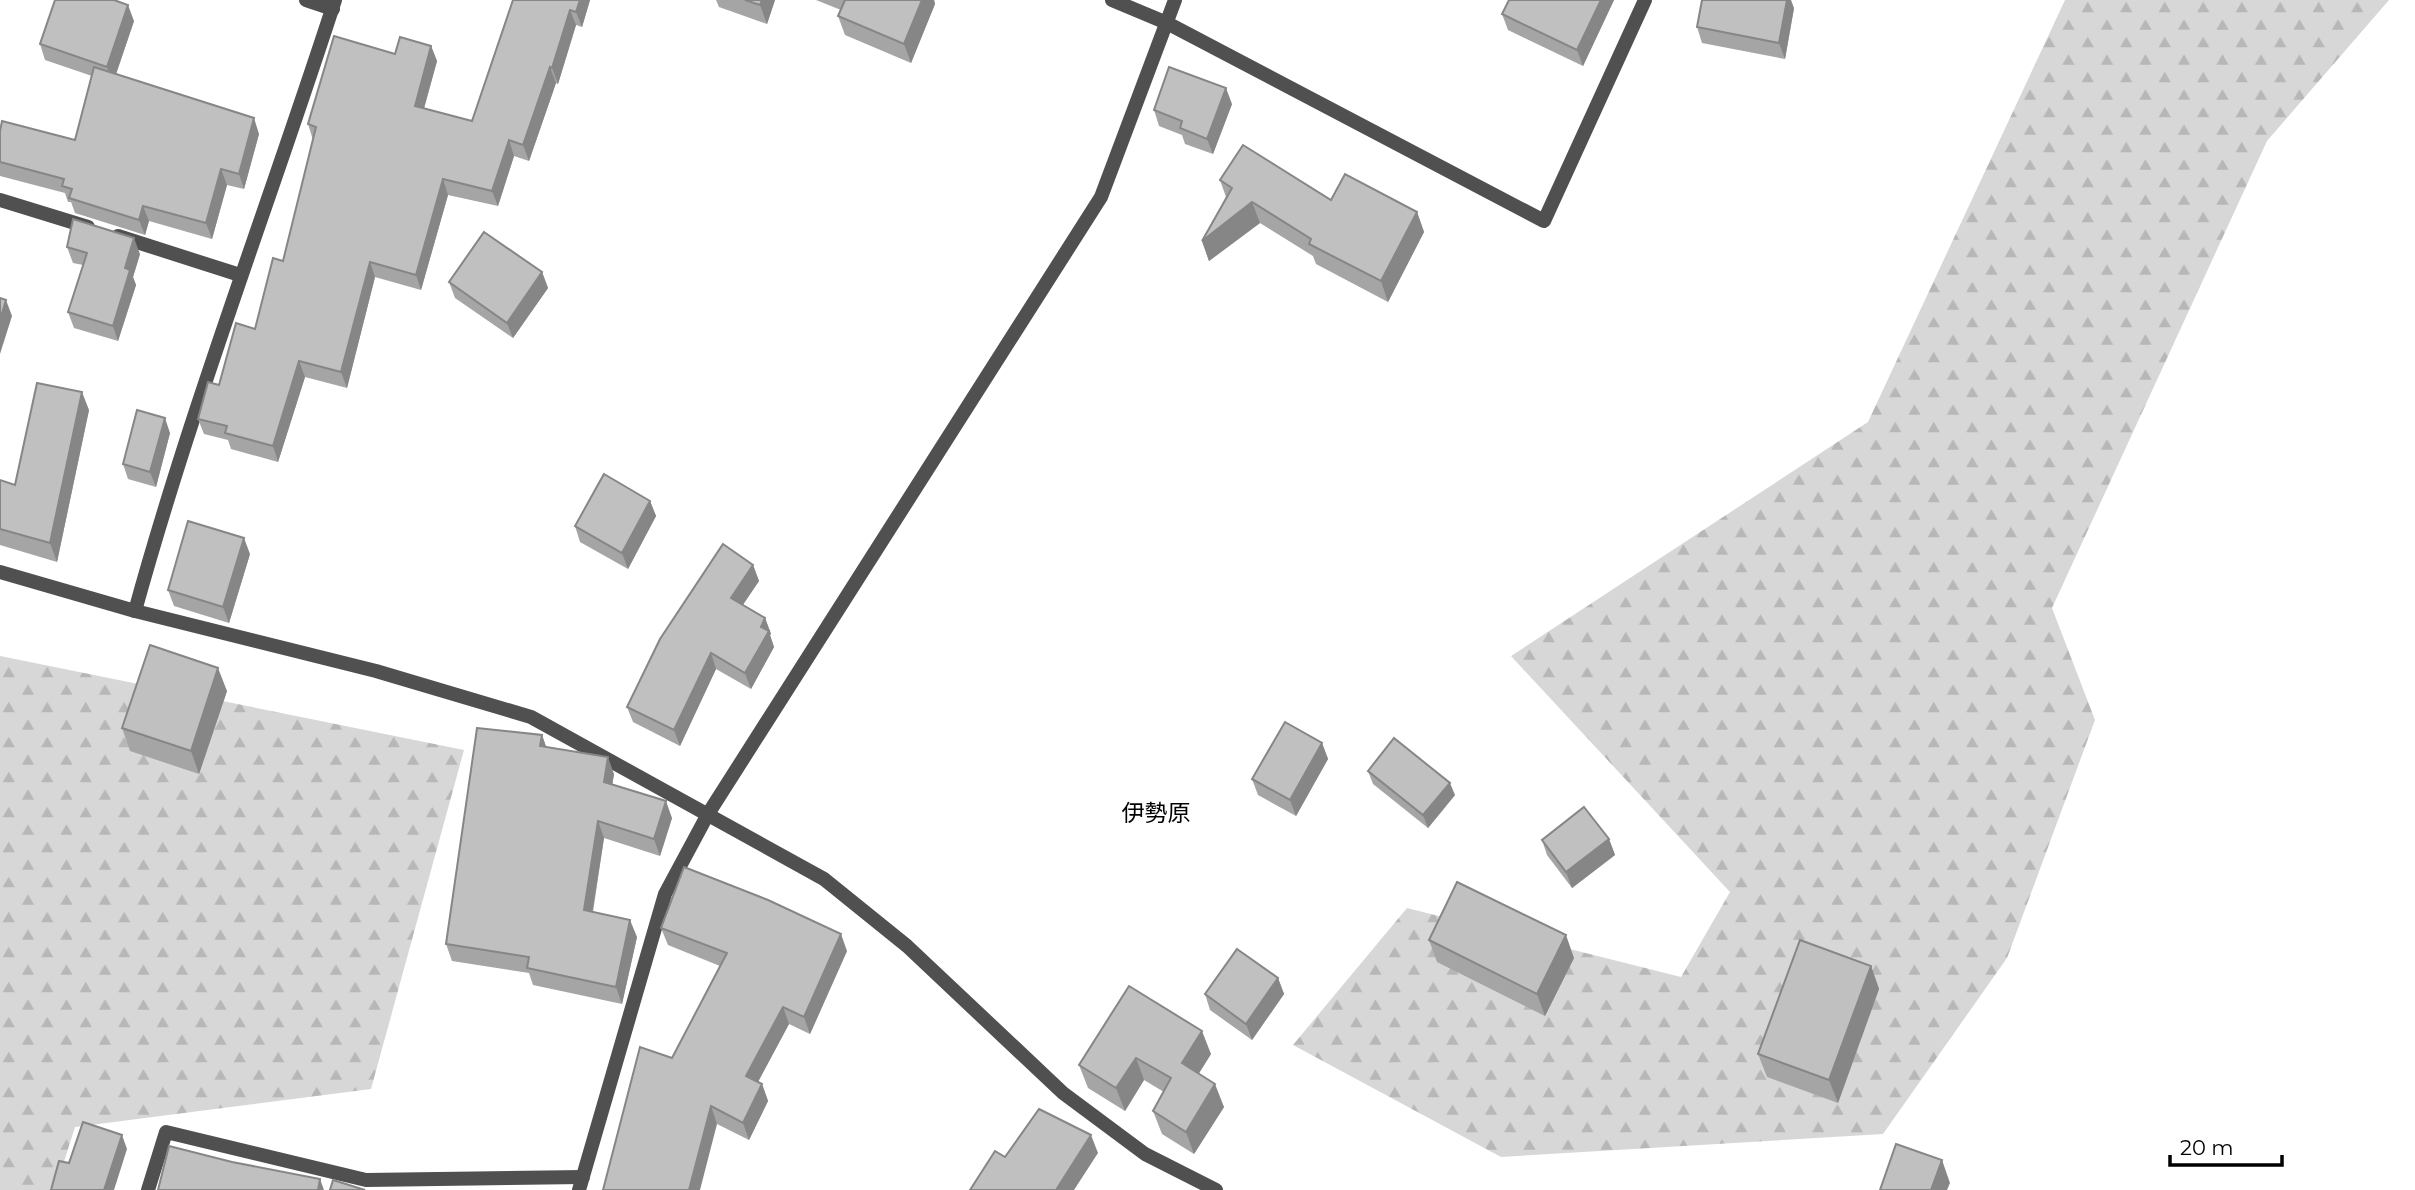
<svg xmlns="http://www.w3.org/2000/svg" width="2415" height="1190" font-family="Montserrat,'Noto Sans JP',sans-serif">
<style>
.forest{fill:url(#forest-firs)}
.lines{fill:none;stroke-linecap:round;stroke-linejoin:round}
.street{stroke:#505050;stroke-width:14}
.wall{fill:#a5a5a5}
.shaded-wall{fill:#868686}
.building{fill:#c0c0c0;stroke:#868686;stroke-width:2}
.labels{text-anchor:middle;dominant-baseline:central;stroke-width:6;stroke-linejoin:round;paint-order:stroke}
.neighbourhood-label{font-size:23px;fill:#000;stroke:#fff}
</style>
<defs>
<pattern id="forest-firs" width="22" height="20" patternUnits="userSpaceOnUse" patternTransform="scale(1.75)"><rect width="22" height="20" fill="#d7d7d7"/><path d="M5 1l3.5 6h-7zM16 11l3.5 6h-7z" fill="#b7b7b7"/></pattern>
</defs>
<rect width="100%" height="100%" fill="#fff"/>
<!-- forest -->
<g class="forest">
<path d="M2065,0H2389L2267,141L2052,608L2095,720L2007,958L1883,1134L1501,1157L1293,1045L1407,908L1681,977L1730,892L1511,656L1868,422Z"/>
<path d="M0,656L464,750L371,1089L75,1127L55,1190H0Z"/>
</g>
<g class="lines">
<!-- street -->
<g class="street">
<path d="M306,0L333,9"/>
<path d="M1112,0L1167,23L1544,221L1645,0"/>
<path d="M0,200L88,227"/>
<path d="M118,236L240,275"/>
<path d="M0,572L135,611L376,671L531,717L824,879L907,946L1063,1093L1145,1154L1216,1190"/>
<path d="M135,611C192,404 269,204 335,0"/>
<path d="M148,1190L166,1132L366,1180L583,1177"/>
<path d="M579,1190L665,894L708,814L1101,197L1175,0"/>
</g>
</g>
<!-- wall -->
<g class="wall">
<path d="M590,0L582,27L576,25L558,84L556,83L529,161L514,156L498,206L448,195L421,290L375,277L347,388L305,377L278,462L231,449L228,440L204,434L198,419L255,329L283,261L313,140L308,124L395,54L431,46L437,61L424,109L472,121L511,7Z"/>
<path d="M716,0H775L767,24L719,7Z"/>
<path d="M816,0H934L935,4L911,63L845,35L838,16L841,10Z"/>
<path d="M1509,0H1614L1583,66L1508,30L1502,14Z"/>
<path d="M1794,8L1785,59L1702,43L1697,27Z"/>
<path d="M134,21L116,74L259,134L244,189L227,185L212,239L149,221L145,235L75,213L71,202H68L65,193L0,176V131L75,140L92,76L45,60L40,44Z"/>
<path d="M1232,104L1213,154L1185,144L1182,135L1159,126L1154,110Z"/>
<path d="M1220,180L1331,200L1417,212L1424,232L1388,302L1316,264L1313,256L1260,223L1209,261L1202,241L1226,197Z"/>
<path d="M67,247L140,254L133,277L136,285L118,341L74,328L68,312L83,265L73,263Z"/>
<path d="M542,272L548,288L513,338L455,298L449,282Z"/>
<path d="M89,410L57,562L0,545V480L15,485Z"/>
<path d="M170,433L156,487L128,479L123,464Z"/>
<path d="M650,501L656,516L628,569L580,542L575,526Z"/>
<path d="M250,554L229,623L174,606L168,590Z"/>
<path d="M753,565L759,581L743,605L765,618L771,634L770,635L774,647L751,689L716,669L680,746L633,722L627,707Z"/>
<path d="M227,691L199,774L130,751L122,728Z"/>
<path d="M542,735L546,747L614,774L612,785L672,818L660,856L604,838L593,912L637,937L622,1004L533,985L529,973L452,961L446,944Z"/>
<path d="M1322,743L1328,759L1296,816L1258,795L1252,779Z"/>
<path d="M1368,771L1455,795L1428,828L1373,784Z"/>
<path d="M1609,839L1615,855L1572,888L1547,855L1542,840Z"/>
<path d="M661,928L847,951L810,1034L789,1024L758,1082L762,1084L768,1101L749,1140L717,1124L672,1058L720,966L668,945Z"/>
<path d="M1429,940L1574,958L1545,1016L1437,962Z"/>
<path d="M1871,966L1879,989L1838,1103L1767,1077L1758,1054Z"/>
<path d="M1278,978L1284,994L1252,1040L1210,1010L1205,994Z"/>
<path d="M1129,986L1211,1054L1199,1073L1224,1107L1194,1154L1162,1134L1153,1111L1164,1092L1144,1080L1125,1111L1088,1088L1079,1065Z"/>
</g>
<!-- shaded-wall -->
<g class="shaded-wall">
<path d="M580,0H590L582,27L576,12Z"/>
<path d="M762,0H775L767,24L760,5Z"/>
<path d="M922,0H934L935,4L911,63L904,44Z"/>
<path d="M1601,0H1614L1583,66L1577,50Z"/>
<path d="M1787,0H1791L1794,8L1785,59L1779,43Z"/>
<path d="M128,5L134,21L113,83L107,67Z"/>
<path d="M570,10L576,25L558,84L552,68Z"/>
<path d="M431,46L437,61L420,122L415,106Z"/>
<path d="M550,67L556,83L529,161L523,145Z"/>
<path d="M1226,88L1232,104L1213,154L1207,139Z"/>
<path d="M254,118L259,134L244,189L239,174Z"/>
<path d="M509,140L514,156L498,206L492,191Z"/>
<path d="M221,169L227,185L212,239L206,223Z"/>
<path d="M443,179L448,195L421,290L416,275Z"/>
<path d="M1252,202L1260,223L1209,261L1202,241Z"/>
<path d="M143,206L149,221L145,235L139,220Z"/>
<path d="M1417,212L1424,232L1388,302L1381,281Z"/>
<path d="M134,238L140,254L133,277L136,285L118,341L113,326L125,268Z"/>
<path d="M370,262L375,277L347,388L341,372Z"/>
<path d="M542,272L548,288L513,338L507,323Z"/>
<path d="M6,300L12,316L0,354V320Z"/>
<path d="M299,361L305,377L278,462L273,446Z"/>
<path d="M82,392L89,410L57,562L50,543Z"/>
<path d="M165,418L170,433L156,487L150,472Z"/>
<path d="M650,501L656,516L628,569L622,553Z"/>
<path d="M244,538L250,554L229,623L223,607Z"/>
<path d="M753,565L759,581L737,613L731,598Z"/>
<path d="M765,618L771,634L770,635L774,647L751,689L745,673L761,627Z"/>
<path d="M711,653L716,669L680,746L674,730Z"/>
<path d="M218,668L227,691L199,774L191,751Z"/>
<path d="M542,735L548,752L540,746Z"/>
<path d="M1322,743L1328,759L1296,816L1290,800Z"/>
<path d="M608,757L614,774L610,799L604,782Z"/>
<path d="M1450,783L1455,795L1428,828L1423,815Z"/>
<path d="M666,801L672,818L660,856L654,839Z"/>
<path d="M598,821L604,838L590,927L584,910Z"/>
<path d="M1609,839L1615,855L1572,888L1566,872Z"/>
<path d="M630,920L637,937L622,1004L616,987Z"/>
<path d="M841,934L847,951L810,1034L804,1017Z"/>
<path d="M1566,935L1574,958L1545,1016L1537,994Z"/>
<path d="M1871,966L1879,989L1838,1103L1829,1080Z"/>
<path d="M1278,978L1284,994L1252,1040L1246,1024Z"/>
<path d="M783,1007L789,1024L752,1093L746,1076Z"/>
<path d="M1202,1031L1211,1054L1191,1086L1182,1063Z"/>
<path d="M1136,1058L1144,1080L1125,1111L1116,1088Z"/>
<path d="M762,1084L768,1101L749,1140L743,1123Z"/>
<path d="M1215,1084L1224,1107L1194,1154L1186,1132Z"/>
<path d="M711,1106L717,1124L700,1190H689Z"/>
<path d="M122,1135L127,1149L114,1190H104Z"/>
<path d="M1091,1135L1098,1153L1074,1190H1056Z"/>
<path d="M1942,1160L1950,1183L1947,1190H1931Z"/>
<path d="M320,1179L324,1190H318Z"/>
</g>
<!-- building -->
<g class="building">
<path d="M55,0H114L128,5L107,67L40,44Z"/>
<path d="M513,0H580L576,12L570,10L552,68L550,67L523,145L509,140L492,191L443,179L416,275L370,262L341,372L299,361L273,446L225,433L227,426L198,419L208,382L219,385L236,323L255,329L273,258L283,261L316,127L308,124L334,36L395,54L400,37L431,46L415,106L472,121Z"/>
<path d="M745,0H762L760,5Z"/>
<path d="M845,0H922L904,44L838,16Z"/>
<path d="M1509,0H1601L1577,50L1502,14Z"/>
<path d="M1702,0H1787L1779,43L1697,27Z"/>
<path d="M94,67L254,118L239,174L221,169L206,223L143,206L139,220L69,198L72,189L62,186L64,179L0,162V131L2,121L75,140Z"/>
<path d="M1169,67L1226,88L1207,139L1180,128L1182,121L1154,110Z"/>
<path d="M1243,145L1331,200L1345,174L1417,212L1381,281L1309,244L1311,239L1252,202L1202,241L1232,188L1220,180Z"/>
<path d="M73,219L134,238L125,268L130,270L113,326L68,312L87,253L67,247Z"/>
<path d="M484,232L542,272L507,323L449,282Z"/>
<path d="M0,298L6,300L0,320Z"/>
<path d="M37,383L82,392L50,543L0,529V480L15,485Z"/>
<path d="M137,410L165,418L150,472L123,464Z"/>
<path d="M604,474L650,501L622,553L575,526Z"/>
<path d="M188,521L244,538L223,607L168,590Z"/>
<path d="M723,544L753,565L731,598L765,618L761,627L769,631L745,673L711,653L674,730L627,707L660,639Z"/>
<path d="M150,645L218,668L191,751L122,728Z"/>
<path d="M1285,722L1322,743L1290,800L1252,779Z"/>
<path d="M477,728L542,735L540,746L608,757L604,782L666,801L654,839L598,821L584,910L630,920L616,987L527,968L529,957L446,944Z"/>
<path d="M1394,738L1450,783L1423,815L1368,771Z"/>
<path d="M1584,807L1609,839L1566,872L1542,840Z"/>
<path d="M684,867L768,900L841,934L804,1017L783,1007L746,1076L762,1084L743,1123L711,1106L689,1190H603L640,1047L672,1058L727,953L661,928Z"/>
<path d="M1457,882L1566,935L1537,994L1429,940Z"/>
<path d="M1800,940L1871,966L1829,1080L1758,1054Z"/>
<path d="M1237,949L1278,978L1246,1024L1205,994Z"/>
<path d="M1129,986L1202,1031L1182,1063L1215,1084L1186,1132L1153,1111L1171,1078L1136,1058L1116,1088L1079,1065Z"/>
<path d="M1039,1109L1091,1135L1056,1190H970L995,1151L1005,1157Z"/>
<path d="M83,1122L122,1135L104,1190H51L59,1161L69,1163Z"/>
<path d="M1896,1144L1942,1160L1931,1190H1880Z"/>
<path d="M169,1146L232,1162L320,1179L318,1190H158Z"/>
<path d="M333,1180L365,1190H330Z"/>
</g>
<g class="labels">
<!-- neighbourhood labels -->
<g class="neighbourhood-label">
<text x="1156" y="813">伊勢原</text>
</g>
</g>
<!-- scale -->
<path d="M2170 1155v10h112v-10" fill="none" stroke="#000000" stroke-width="3.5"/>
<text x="2180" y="1155" font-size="21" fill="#000000" stroke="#ffffff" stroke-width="5" paint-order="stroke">20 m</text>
</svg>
